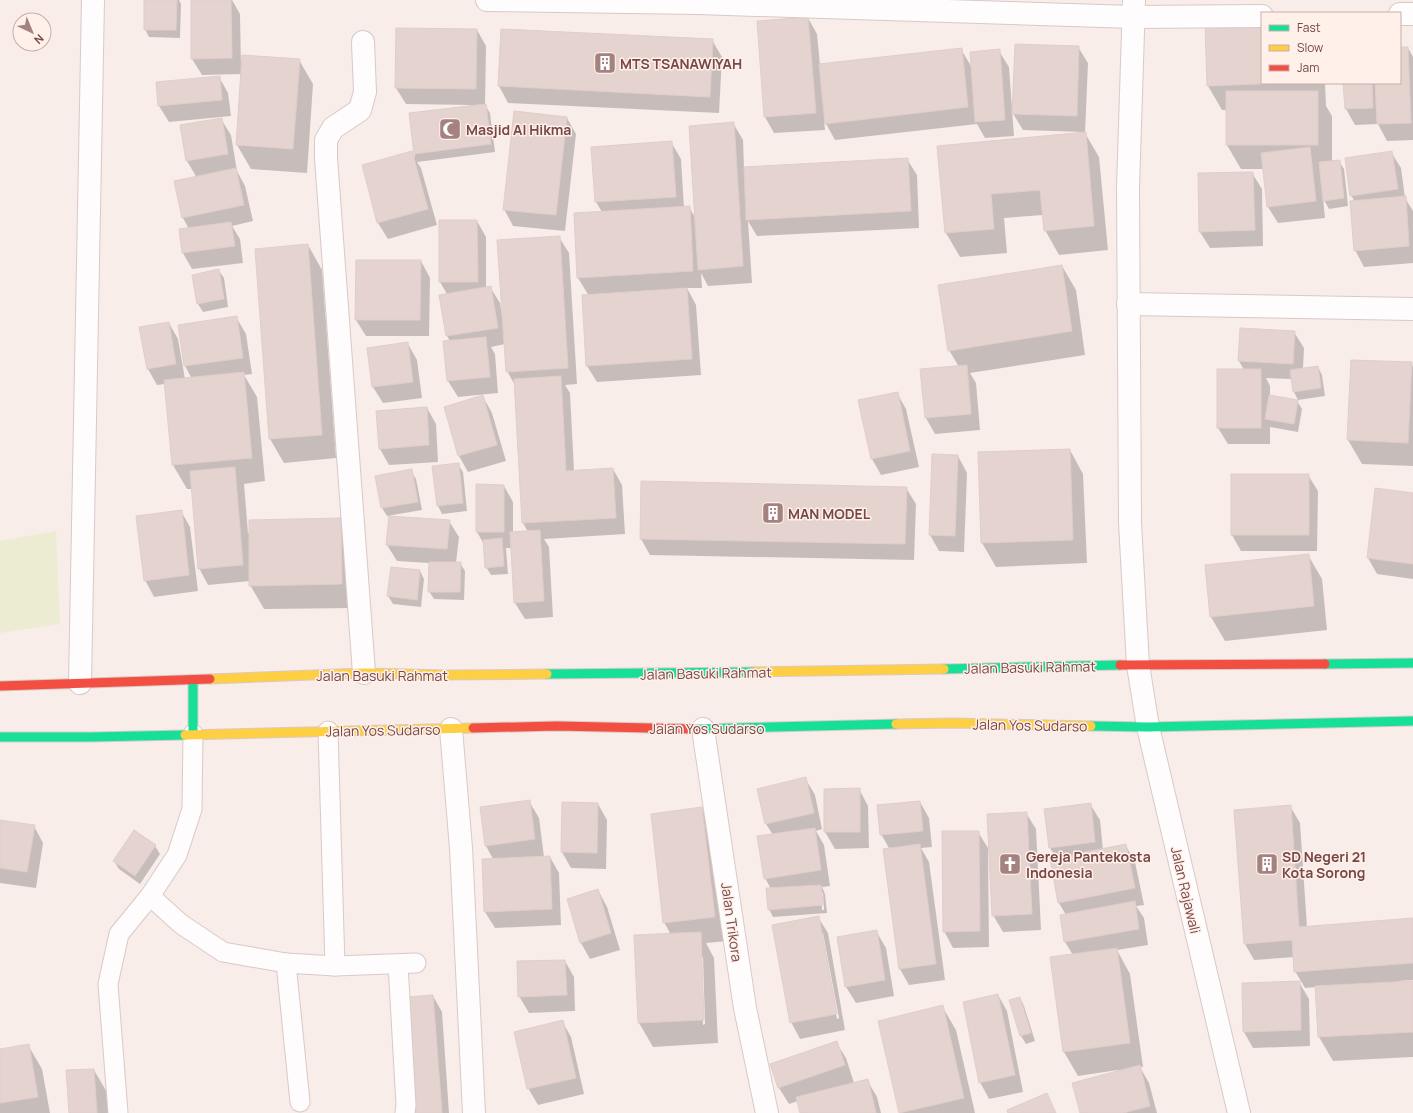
<svg xmlns="http://www.w3.org/2000/svg" width="1413" height="1113" font-family="Manrope,sans-serif">
<style>
.green{fill:#ebecd2}
.shadow{fill:#0003;fill-rule:evenodd}
.building{fill:#e5d3d0;stroke:#e1cdcb}
.lines{fill:none;stroke-linecap:round;stroke-linejoin:round}
.lane-casing{stroke:#d9c9c7;stroke-width:21}
.street-casing{stroke:#d9c9c7;stroke-width:24}
.fast-casing{stroke:#d9cac8;stroke-width:11}
.slow-casing{stroke:#d9cac8;stroke-width:11}
.jam-casing{stroke:#d9cac8;stroke-width:11}
.lane{stroke:#fefcfc;stroke-width:19}
.street{stroke:#fefcfc;stroke-width:22}
.fast{stroke:#16e098;stroke-width:9}
.slow{stroke:#ffcf43;stroke-width:9}
.jam{stroke:#f24e42;stroke-width:9}
.labels{text-anchor:middle;dominant-baseline:central;stroke-width:3;stroke-linejoin:round;paint-order:stroke}
.poi-label{font-size:14px;font-weight:bold;fill:#774847;stroke:#fff0ea;text-anchor:start}
.street-label{font-size:14px;fill:#774847;stroke:#fff0ea}
</style>
<rect width="100%" height="100%" fill="#f8ede9"/>
<!-- green -->
<path class="green" d="M56,531L60,624L0,633V541Z"/>
<!-- shadow -->
<g class="shadow">
<path d="M145,0H179L181,4L180,38L149,37L145,29Z"/>
<path d="M192,0H232L240,14L241,67L299,60L313,84L307,173L251,169L237,145L242,74L202,75L192,59Z"/>
<path d="M808,18L817,34L820,65L961,49L972,68L999,51L1009,67L1014,136L985,138L977,124L835,140L824,120L825,130L774,133L765,117L758,22Z"/>
<path d="M477,30L486,46L485,105L490,113L495,152L417,162L421,168L437,225L388,239L378,223L412,152L415,158L410,114L471,106V105L406,104L396,88Z"/>
<path d="M502,30L712,40L722,57L719,113L508,103L499,86Z"/>
<path d="M1078,47L1088,63L1085,133L1099,157L1108,250L1059,255L1045,230L1043,215L1004,218L1007,253L960,257L946,233L939,147L1082,133V132L1023,130L1012,112Z"/>
<path d="M1400,48H1408L1413,57V140L1387,141L1378,124L1355,125L1346,109L1344,83H1400Z"/>
<path d="M219,77L228,93L231,116L169,122L159,106L157,83Z"/>
<path d="M1262,83H1325L1326,106L1332,116V162L1339,161L1344,169L1348,206L1329,209L1323,198L1325,218L1278,223L1268,207L1264,169H1241L1227,145V110H1222L1208,86Z"/>
<path d="M567,118L576,134L565,231L513,226L504,209Z"/>
<path d="M221,119L231,135L237,171L245,186L253,221L232,226L240,239L243,263L192,269L183,253L180,230L189,229L183,218L175,182L197,178L187,161L181,126Z"/>
<path d="M733,123L743,140L744,168L907,159L917,175L919,228L757,236L748,221L752,283L708,286L701,273L702,288H687L696,305L701,375L597,382L587,366L583,296H589L578,278L602,212L596,202L671,142L681,159L684,208L689,207L696,219Z"/>
<path d="M1391,152L1401,168L1405,198L1413,211V263L1364,267L1355,250V202L1351,195Z"/>
<path d="M1252,173L1262,189L1263,246L1210,248L1200,232Z"/>
<path d="M477,221L486,237V287H490L500,303L502,316H503L559,237L569,253L577,384L565,385L570,393L574,471L613,469L622,485L625,534L544,539L549,547L553,617L525,619L515,603L512,548H506L508,574L491,575L486,567L485,546L477,532L504,486L513,502V533L528,532L523,523L516,387L507,371L505,344L491,347L495,354L498,393L458,397L448,381L444,342L450,341L447,336L440,295L447,294L440,282Z"/>
<path d="M308,245L322,270L336,458L284,463L270,439Z"/>
<path d="M421,261L430,278L429,336H366L356,320Z"/>
<path d="M1062,266L1076,290L1085,355L970,373L976,383L980,430L935,434L926,418L922,370L959,367L949,350Z"/>
<path d="M219,271L224,278L228,307L203,312L198,304Z"/>
<path d="M236,317L246,334L252,374L244,375L257,397L265,481L244,484L248,533L340,519L354,544L355,608L264,609L250,585V581L208,585L199,568L192,489H187L173,465L165,384L157,385L148,369L140,328L169,323L178,339L185,379H192L185,366Z"/>
<path d="M1294,332L1304,348L1303,369L1318,367L1322,375L1325,396L1298,400L1294,392L1292,379L1266,378L1270,386V396L1297,401L1302,409L1298,432L1270,427V444H1228L1218,428L1244,370L1239,361Z"/>
<path d="M408,344L417,360L422,398L383,403L373,387L368,349Z"/>
<path d="M1411,363L1413,367V466L1362,464L1348,440Z"/>
<path d="M897,393L906,409L919,467L881,475L872,459L859,401Z"/>
<path d="M483,397L492,413L506,461L468,472L459,456Z"/>
<path d="M427,408L436,424L438,462L389,465L380,449Z"/>
<path d="M1070,450L1083,474L1087,563L996,567L982,543L979,453Z"/>
<path d="M958,456L967,473L964,552L939,551L930,535Z"/>
<path d="M458,464L463,472L467,511L442,514L438,506Z"/>
<path d="M411,471L416,479L422,510L387,516L382,508Z"/>
<path d="M1308,475L1318,491L1317,551H1241L1232,535Z"/>
<path d="M906,488L916,504L914,560L650,555L641,539Z"/>
<path d="M1413,494V579L1377,574L1368,558Z"/>
<path d="M181,511L190,527L198,591L154,597L145,580Z"/>
<path d="M449,521L459,537L456,563H460L465,571L464,600L434,599L429,591V563L397,561L387,545Z"/>
<path d="M1308,555L1322,579L1327,630L1225,641L1211,617Z"/>
<path d="M392,568L420,571L424,579L421,607L393,604L388,596Z"/>
<path d="M805,778L815,795L822,829L816,831L824,845L830,886L822,887L825,894L827,913L773,917L769,909L771,889L765,878L773,835L766,824L759,789ZM821,893H823L824,910H822Z"/>
<path d="M859,789L868,806L869,848L835,849L825,832V790Z"/>
<path d="M529,801L539,818L544,857H550L559,873L561,925L495,928L485,912L493,859L486,846Z"/>
<path d="M920,802L929,818L932,847L921,848L929,862L945,980L909,985L900,969L890,850L881,834Z"/>
<path d="M598,804L607,820L606,869L571,868L562,852Z"/>
<path d="M1090,804L1100,820L1103,850L1126,846L1135,862L1144,905L1136,906L1144,918L1148,945L1117,950L1130,974L1143,1067H1140L1149,1083L1157,1113H1081L1118,1072V1070L1078,1076L1064,1052L1073,955L1065,942L1061,916L1066,915L1059,903L1051,860L1057,859L1050,848Z"/>
<path d="M1290,806L1300,823L1307,927L1413,919V980L1399,981V982L1413,983V1057L1333,1061L1319,1037L1317,987L1305,988L1295,971V957L1254,960L1245,944L1235,811Z"/>
<path d="M702,809L716,833L728,941L706,943L714,958L718,1043L653,1047L639,1023L671,935L664,922ZM701,957H703L705,1024L703,1025Z"/>
<path d="M1026,813L1036,829L1041,930L1003,932L993,915Z"/>
<path d="M0,821L34,826L43,843L36,888L0,883Z"/>
<path d="M978,832L988,848L989,947L953,948L944,931Z"/>
<path d="M155,846L160,854L140,884L119,869L114,861Z"/>
<path d="M598,890L607,907L620,950L590,959L581,943Z"/>
<path d="M818,917L828,933L845,1030L800,1039L791,1022ZM821,933H823L839,1018L837,1019Z"/>
<path d="M876,931L886,948L894,996L856,1003L846,987Z"/>
<path d="M565,961L574,977L575,1011L529,1013L519,996Z"/>
<path d="M1299,982L1309,999L1310,1046L1253,1048L1244,1032Z"/>
<path d="M998,995L1007,1011L1023,1092L989,1099L980,1082Z"/>
<path d="M433,996L442,1012L449,1113H416Z"/>
<path d="M1020,998L1024,1006L1035,1041L1026,1044L1021,1036L1010,1001Z"/>
<path d="M942,1006L956,1030L975,1113H900L879,1022Z"/>
<path d="M562,1021L571,1037L584,1094L538,1105L528,1088Z"/>
<path d="M836,1042L846,1058L854,1083L867,1080L877,1097L881,1113H801L798,1101L789,1104L779,1088L771,1064Z"/>
<path d="M28,1045L42,1069L50,1113H0V1050Z"/>
<path d="M94,1070L108,1094L109,1113H70Z"/>
</g>
<!-- building -->
<g class="building">
<path d="M144,0H177L176,30H144Z"/>
<path d="M191,0H231L232,58L191,59Z"/>
<path d="M808,17L816,113L764,117L757,21Z"/>
<path d="M1262,22V83H1282L1207,86L1205,24Z"/>
<path d="M396,28L477,29L476,89L395,88Z"/>
<path d="M501,29L713,39L710,97L498,86Z"/>
<path d="M1015,44L1079,46L1077,116L1012,114Z"/>
<path d="M1400,47H1408L1411,123L1377,124L1375,83H1400Z"/>
<path d="M962,48L968,107L825,124L819,64Z"/>
<path d="M1000,49L1005,120L975,122L970,52Z"/>
<path d="M242,55L300,59L293,149L236,145Z"/>
<path d="M220,76L222,100L158,106L156,82Z"/>
<path d="M1343,83H1372L1373,108L1345,109Z"/>
<rect x="1226" y="91" width="92" height="54"/>
<path d="M486,104L491,144L414,154L409,113Z"/>
<path d="M514,111L567,117L556,215L503,210Z"/>
<path d="M222,118L228,154L186,161L180,125Z"/>
<path d="M734,122L743,266L698,270L689,126Z"/>
<path d="M1086,132L1094,226L1044,231L1040,190L991,194L994,229L945,233L937,146Z"/>
<path d="M672,141L676,197L595,202L591,147Z"/>
<path d="M1310,147L1316,201L1267,207L1261,153Z"/>
<path d="M412,151L428,209L377,223L362,165Z"/>
<path d="M1392,151L1398,189L1350,196L1345,158Z"/>
<path d="M908,158L911,211L746,220L744,167Z"/>
<path d="M1340,160L1344,198L1323,201L1319,162Z"/>
<path d="M236,168L244,205L182,218L174,181Z"/>
<path d="M1253,172L1255,230L1199,232L1198,173Z"/>
<path d="M1406,196L1409,246L1354,251L1350,201Z"/>
<path d="M690,206L693,271L577,278L574,213Z"/>
<path d="M439,220H477L478,282H439Z"/>
<path d="M231,222L235,246L182,253L179,229Z"/>
<path d="M560,236L568,368L506,372L497,240Z"/>
<path d="M308,244L322,435L269,439L255,249Z"/>
<path d="M356,260H421L420,320H355Z"/>
<path d="M1062,265L1072,331L948,351L938,285Z"/>
<path d="M219,269L224,299L197,304L192,275Z"/>
<path d="M491,286L498,328L446,336L439,295Z"/>
<path d="M687,288L692,359L586,366L582,295Z"/>
<path d="M237,316L243,358L184,366L178,325Z"/>
<path d="M169,322L176,364L147,369L139,327Z"/>
<path d="M1240,328L1295,331L1293,364L1238,361Z"/>
<path d="M486,337L490,377L447,381L443,341Z"/>
<path d="M408,342L413,382L372,387L367,348Z"/>
<path d="M1351,360L1412,362L1408,443L1347,440Z"/>
<path d="M967,365L971,414L925,418L920,369Z"/>
<path d="M1318,366L1321,388L1293,392L1290,370Z"/>
<rect x="1217" y="369" width="44" height="59"/>
<path d="M244,372L252,458L172,465L164,380Z"/>
<path d="M561,376L566,471L613,468L616,518L522,523L514,379Z"/>
<path d="M898,392L910,451L871,459L858,400Z"/>
<path d="M483,395L497,445L458,456L444,407Z"/>
<path d="M1269,395L1298,400L1294,424L1265,419Z"/>
<path d="M427,407L429,445L379,449L376,411Z"/>
<path d="M1070,449L1073,540L981,543L978,452Z"/>
<path d="M932,454L958,455L955,536L929,535Z"/>
<path d="M459,463L463,503L437,506L432,466Z"/>
<path d="M235,467L243,565L198,569L190,471Z"/>
<path d="M412,469L418,502L381,508L375,476Z"/>
<rect x="1231" y="474" width="78" height="61"/>
<path d="M641,481L907,487L905,544L640,539Z"/>
<path d="M476,484L504,485V532H476Z"/>
<path d="M1375,488L1413,493V564L1367,558Z"/>
<path d="M182,510L189,575L144,581L136,516Z"/>
<path d="M389,516L450,520L447,549L386,545Z"/>
<path d="M341,518L342,584L249,586V520Z"/>
<path d="M540,530L544,601L514,603L510,532Z"/>
<path d="M502,538L504,566L485,568L483,540Z"/>
<path d="M1309,554L1314,606L1210,617L1205,565Z"/>
<path d="M429,562H461L460,592H428Z"/>
<path d="M391,567L420,570L417,600L387,596Z"/>
<path d="M806,777L814,813L765,824L757,789Z"/>
<path d="M860,788V832H824V789Z"/>
<path d="M530,800L535,839L485,846L480,807Z"/>
<path d="M920,801L923,831L880,835L877,805Z"/>
<path d="M562,802L598,803L597,853L561,852Z"/>
<path d="M1091,803L1095,842L1049,848L1044,809Z"/>
<path d="M1291,805L1299,927L1413,918V963L1294,972L1292,940L1244,944L1234,810Z"/>
<path d="M702,807L715,917L663,923L651,814Z"/>
<path d="M1027,812L1032,914L992,916L987,814Z"/>
<path d="M0,820L35,825L27,872L0,868Z"/>
<path d="M815,828L821,870L764,879L757,836Z"/>
<path d="M134,830L156,845L135,876L113,861Z"/>
<path d="M942,831H979L980,931L943,932Z"/>
<path d="M920,844L936,964L899,969L883,849Z"/>
<path d="M1126,844L1135,888L1058,903L1050,859Z"/>
<path d="M550,856L552,909L484,912L482,859Z"/>
<path d="M821,885L823,905L768,910L766,888Z"/>
<path d="M598,889L611,933L580,943L567,899Z"/>
<path d="M1135,901L1139,929L1064,942L1060,915Z"/>
<path d="M819,916L837,1014L790,1023L772,925Z"/>
<path d="M877,930L885,980L845,987L837,937Z"/>
<path d="M701,932L704,1020L638,1023L634,935Z"/>
<path d="M1117,948L1130,1043L1063,1052L1050,957Z"/>
<path d="M565,960L567,995L518,997L517,961Z"/>
<path d="M1300,981L1301,1030L1243,1032L1242,983Z"/>
<path d="M1413,981V1032L1318,1037L1315,986Z"/>
<path d="M998,994L1015,1075L979,1083L963,1002Z"/>
<path d="M433,995L442,1113H415L407,997Z"/>
<path d="M1020,997L1031,1033L1020,1036L1009,1000Z"/>
<path d="M943,1005L964,1098L899,1113L878,1021Z"/>
<path d="M563,1020L576,1078L527,1089L514,1032Z"/>
<path d="M837,1041L845,1065L778,1088L770,1064Z"/>
<path d="M29,1044L38,1097L0,1103V1049Z"/>
<path d="M1140,1065L1150,1106L1123,1113H1080L1072,1083Z"/>
<path d="M94,1069L97,1113H69L66,1070Z"/>
<path d="M868,1079L876,1113H800L796,1097Z"/>
<path d="M1047,1093L1056,1113H1008L1007,1110Z"/>
</g>
<g class="lines">
<!-- lane casing -->
<g class="lane-casing">
<g id="lane">
<path d="M328,731L335,966"/>
<path d="M150,896L181,924L223,952L286,963L335,966L416,963"/>
<path d="M286,963L300,1102"/>
<path d="M398,964L406,1105L405,1113"/>
<path d="M118,1113L108,984L119,934L150,896L177,855L192,809L193,734"/>
</g>
</g>
<!-- street casing -->
<g class="street-casing">
<g id="street">
<path d="M487,0L698,3L1133,17L1262,16"/>
<path d="M1134,0L1128,188L1130,523L1138,665L1148,727L1239,1113"/>
<path d="M1400,14H1413"/>
<path d="M363,42L365,92L360,110L333,128L326,140V158L364,673"/>
<path d="M1128,304L1413,309"/>
<path d="M80,683L93,0"/>
<path d="M451,729L461,848L474,1113"/>
<path d="M703,729L745,1008L767,1113"/>
</g>
</g>
<!-- fast casing -->
<g class="fast-casing">
<g id="fast">
<path d="M1325,664L1413,663"/>
<path d="M944,669L1120,665"/>
<path d="M547,674L754,672"/>
<path d="M193,680V734"/>
<path d="M1091,726L1148,727L1413,721"/>
<path d="M696,729L896,724"/>
<path d="M0,737H91L185,735"/>
</g>
</g>
<!-- slow casing -->
<g class="slow-casing">
<g id="slow">
<path d="M754,672L944,669"/>
<path d="M210,679L364,673L449,675L547,674"/>
<path d="M896,724L953,723L1091,726"/>
<path d="M185,735L473,728"/>
</g>
</g>
<!-- jam casing -->
<g class="jam-casing">
<g id="jam">
<path d="M1120,665L1325,664"/>
<path d="M0,686L210,679"/>
<path d="M473,728L557,726L696,729"/>
</g>
</g>
<!-- lane -->
<use href="#lane" class="lane"/>
<!-- street -->
<use href="#street" class="street"/>
<!-- fast -->
<use href="#fast" class="fast"/>
<!-- slow -->
<use href="#slow" class="slow"/>
<!-- jam -->
<use href="#jam" class="jam"/>
</g>
<!-- icons -->
<defs>
<g id="building-square" transform="scale(1.15)"><rect x="-9" y="-9" width="18" height="18" rx="4" fill="#a48280" stroke="#fff0ea"/><path d="M-4-6H4V6H1V3H-1V6H-4ZM-2.5-4.3h1.7v1.8h-1.7ZM.8-4.3h1.7v1.8H.8ZM-2.5-1h1.7V.8h-1.7ZM.8-1h1.7V.8H.8Z" fill="#fff"/></g>
<g id="mosque-square" transform="scale(1.15)"><rect x="-9" y="-9" width="18" height="18" rx="4" fill="#a48280" stroke="#fff0ea"/><path d="M3.5-4.9A6 6 0 1 0 3.5 4.9A5 5 0 1 1 3.5-4.9Z" fill="#fff"/></g>
<g id="church-square" transform="scale(1.15)"><rect x="-9" y="-9" width="18" height="18" rx="4" fill="#a48280" stroke="#fff0ea"/><path d="M-1.2-6h2.4v3.5h3.3v2.4h-3.3V6h-2.4V-.1h-3.3v-2.4h3.3Z" fill="#fff"/></g>
</defs>
<g fill-rule="evenodd">
<use href="#building-square" x="605" y="63"/>
<use href="#mosque-square" x="450" y="129"/>
<use href="#building-square" x="773" y="513"/>
<use href="#church-square" x="1010" y="864"/>
<use href="#building-square" x="1267" y="864"/>
</g>
<g class="labels">
<!-- poi labels -->
<g class="poi-label">
<text x="620" y="63">MTS TSANAWIYAH</text>
<text x="466" y="129">Masjid Al Hikma</text>
<text x="788" y="513">MAN MODEL</text>
<text x="1026" y="856">Gereja Pantekosta<tspan x="1026" dy="16">Indonesia</tspan></text>
<text x="1282" y="856">SD Negeri 21<tspan x="1282" dy="16">Kota Sorong</tspan></text>
</g>
<!-- street labels -->
<g class="street-label">
<text transform="translate(1030 667) rotate(-1)">Jalan Basuki Rahmat</text>
<text transform="translate(706 673) rotate(-1)">Jalan Basuki Rahmat</text>
<text x="382" y="675">Jalan Basuki Rahmat</text>
<text transform="translate(1030 725) rotate(1)">Jalan Yos Sudarso</text>
<text x="707" y="728">Jalan Yos Sudarso</text>
<text transform="translate(383 730) rotate(-1)">Jalan Yos Sudarso</text>
<text transform="translate(1186 890) rotate(77)">Jalan Rajawali</text>
<text transform="translate(732 922) rotate(82)">Jalan Trikora</text>
</g>
</g>
<!-- legend -->
<rect x="1261" y="12" width="140" height="72" fill="#fff0ea" stroke="#c9ada9"/>
<rect x="1269" y="25" width="20" height="6" fill="#16e098" stroke="#c9ada9"/>
<text x="1297" y="32" font-size="12" fill="#774847">Fast</text>
<rect x="1269" y="45" width="20" height="6" fill="#ffcf43" stroke="#c9ada9"/>
<text x="1297" y="52" font-size="12" fill="#774847">Slow</text>
<rect x="1269" y="65" width="20" height="6" fill="#f24e42" stroke="#c9ada9"/>
<text x="1297" y="72" font-size="12" fill="#774847">Jam</text>
<!-- north arrow -->
<g transform="translate(32 32) rotate(136)"><circle r="19" fill="#fff0ea" stroke="#c9ada9"/>
<path d="M0-3L7 15L0 10L-7 15Z" fill="#a48280"/>
<text y="-6" font-size="11" font-weight="bold" text-anchor="middle" fill="#774847">N</text>
</g>
</svg>
